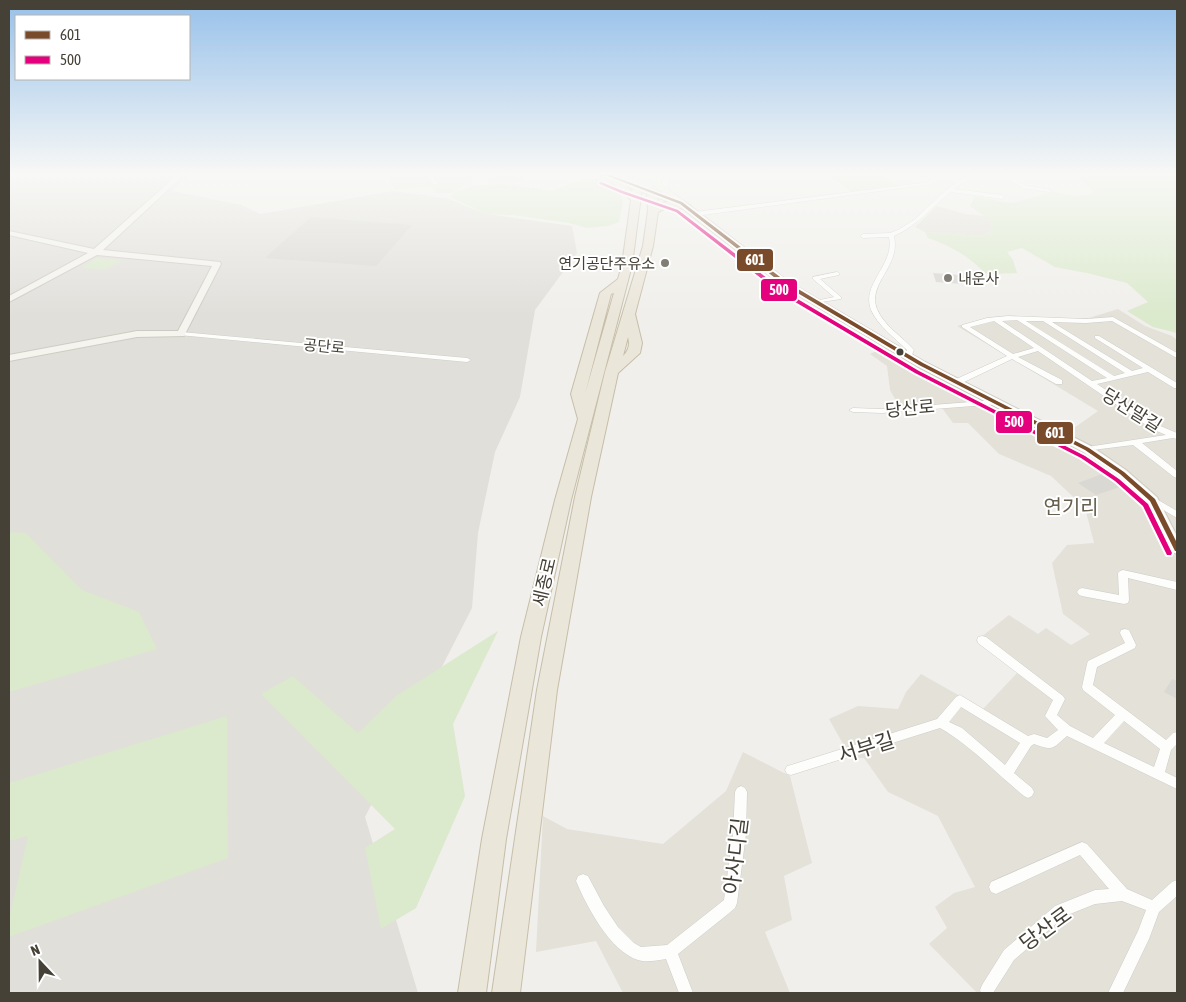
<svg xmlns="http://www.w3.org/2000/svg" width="1186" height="1002" font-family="'Asap Condensed','Noto Sans KR',sans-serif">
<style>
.residential{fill:#e3e1d8}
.industrial{fill:#e1dfda}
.green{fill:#dbe9cc}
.building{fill:#dad8d3}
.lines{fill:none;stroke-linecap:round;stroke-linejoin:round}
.street-casing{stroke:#cecdc8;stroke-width:1}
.secondary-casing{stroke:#ceccc2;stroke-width:2}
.primary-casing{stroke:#d1ccb9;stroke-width:1}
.highway-casing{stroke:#c6bea8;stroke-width:2}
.street{fill:#fdfdfc;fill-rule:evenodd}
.secondary{fill:#f5f4ef;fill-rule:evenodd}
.primary{fill:#f0eee4;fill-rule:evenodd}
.highway{fill:#ebe6da;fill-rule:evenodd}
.bus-1-casing{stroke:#fff;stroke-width:4}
.bus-2-casing{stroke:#fff;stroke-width:4}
.bus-1{fill:#7a4b2a;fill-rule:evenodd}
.bus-2{fill:#e5007d;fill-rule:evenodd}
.poi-dot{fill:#817e76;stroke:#fff;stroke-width:2}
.bus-dot{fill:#454137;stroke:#fff;stroke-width:2}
.labels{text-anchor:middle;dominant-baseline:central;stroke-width:4;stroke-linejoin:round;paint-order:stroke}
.far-poi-label{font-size:15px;fill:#454137;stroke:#fff;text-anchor:end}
.far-street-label{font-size:15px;fill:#454137;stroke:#fff}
.street-label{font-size:18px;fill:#454137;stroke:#fff}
.quarter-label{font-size:20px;fill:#68604f;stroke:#fff}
.near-street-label{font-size:21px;fill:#454137;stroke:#fff}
.line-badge{stroke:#fff;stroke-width:2}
.badge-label{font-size:14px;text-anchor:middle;font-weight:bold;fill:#fff}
</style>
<rect width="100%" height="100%" fill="#f0efeb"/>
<!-- residential -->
<g class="residential">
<path d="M386,175H529L516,182L499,184L475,178L452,193H436L431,186L395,190Z"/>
<path d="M937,206L965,214L985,216L991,221L992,231L982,236L925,232L915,227Z"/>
<path d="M1118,309L1145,326L1172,336L1177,340V993H977L929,944L947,928L935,907L954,893L975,887L938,816L888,792L864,758H851L829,719L858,706L898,709L906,692L921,674L983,709L1018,672L976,641L1009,615L1038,634L1046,628L1071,645L1090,634L1063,614L1052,563L1067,545L1094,543L1085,508L1051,476L999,454L968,423H953L942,408L902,412L890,390L887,366L870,354L885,347L1060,438L1098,411L957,326L989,318H1089Z"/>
<path d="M743,752L790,776L812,863L784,876L792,920L765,932L790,993H623L596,941L536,952L543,816L567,829L663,844L726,791Z"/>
</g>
<!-- industrial -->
<path class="industrial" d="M9,175H188L172,191L241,205L260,214L394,191L449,199L486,214L572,226L577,253L535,310L520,397L495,452L478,533L472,608L365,817L418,993H9Z"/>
<!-- green -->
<g class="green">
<path d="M827,175H882L899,186L852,192Z"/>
<path d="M1075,175H1177V333L1153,327L1127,311L1148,302L1127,283L1087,273L1055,267L1022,248L1007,252L1013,260L1017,273L986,274C969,256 951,246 928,238L925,232L982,236L992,231L991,221L970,206L975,197L1012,203L1052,192L1074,196L1093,194L1092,190Z"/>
<path d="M591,178L615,184L623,201L619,222L608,226L587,228L569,223L513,215L486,214L450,197L455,192L475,186L504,184L552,191L571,183Z"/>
<path d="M96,258L123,261L103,270L81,268Z"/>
<path d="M9,532L26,533L82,590L139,612L157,649L9,692Z"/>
<path d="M498,631L453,724L465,796L416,908L381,929L365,848L395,829L261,694L293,676L358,733L396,696Z"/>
<path d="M227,716L228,858L9,937V919L28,836L9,841V783Z"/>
</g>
<!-- building -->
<g class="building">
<path d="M311,217L412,225L376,266L265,258Z"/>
<path d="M933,273L960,275L963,284L936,282Z"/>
<path d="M1102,474L1120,487L1096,495L1078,483Z"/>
<path d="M1172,679L1177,681V699L1164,692Z"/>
</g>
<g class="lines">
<!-- street casing -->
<g class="street-casing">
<g id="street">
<path d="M428,175H433L437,183V184H433Z"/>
<path d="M665,175H669L667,189L664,191L661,189Z"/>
<path d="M967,175H973L954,189L1002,195L1005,197L1002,199L951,192C932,207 917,226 894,236C901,267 867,283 877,309C884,326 903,337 914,350L911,357H907L905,356L907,350C895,338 878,326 871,310C861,283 895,265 889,237L863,238L860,236L863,234L890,233L898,230L914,220L947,189Z"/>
<path d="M1001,175H1007L1026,186L1052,190L1049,192L1023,188Z"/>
<path d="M930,182H932V184L695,216L692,214L695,212Z"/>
<path d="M837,272L839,273V275L820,279L841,297V299L815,303V301L834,297L813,279V277Z"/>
<path d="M1008,316L1086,319L1113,317L1177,353V358L1175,357L1112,321L1086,323L1052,322L1132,371L1143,368L1095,338V336H1099L1177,383V388H1174L1148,372L1097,384L1158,425L1177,433V439L1173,438L1142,443L1177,471V478L1174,477L1133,445L1084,451L1083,449L1087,447L1166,435L1152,429L1038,351L1018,357L1062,380V384H1056L1012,359L960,384H954V380L1007,356L962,327V325L987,318ZM1017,320L1107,378L1092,381L1002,321ZM994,321L1034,348L1013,354L970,327ZM1026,321H1043L1125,373L1114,376Z"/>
<path d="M181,332L467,358L471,360L467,362L179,335L178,334Z"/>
<path d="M996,400L1000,402L999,404L882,413L853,412L849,410L853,408L882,409Z"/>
<path d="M1153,497L1177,511V518L1150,502L1149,500L1150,498Z"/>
<path d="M1123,570L1177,582V590L1128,578L1129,600L1128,603L1124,604L1082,596L1079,595L1077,592L1079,589L1082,588L1119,595L1118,573L1120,571Z"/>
<path d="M1125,629L1129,630L1136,645L1135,648L1097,667L1093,685L1166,740L1173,733L1177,732V744L1171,750L1165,772L1177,778V789L1067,736C1052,749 1054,751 1034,744L1031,746L1014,773L1032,788L1034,792L1032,796L1028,798L1024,796C998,775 969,744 940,728L791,775L787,774L785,770L787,766L791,765L937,719L956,697L960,695L1028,736L1034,734L1047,738L1058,730L1045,716L1053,700L978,643L977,640L978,637L982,636L986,637L1063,696L1065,699L1057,715L1070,726L1093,738L1115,715L1083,690L1082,687L1087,664L1088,661L1125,643L1120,633L1121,630ZM961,707L1020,743L1005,765L962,728L949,722ZM1124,721L1160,749L1154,767L1104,743Z"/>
<path d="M741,786L745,788L747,792L746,834L737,903L735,908L728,914L678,954L693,993H679L666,959C657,960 647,963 638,960C610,951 587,907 576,881L578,876L583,874L588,876L604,906L618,927L634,943L641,947L667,945L724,900L733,834L735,792L737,788Z"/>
<path d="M1082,842L1087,844L1127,889L1152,900L1172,882L1177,880V896L1159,912L1149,939L1123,993H1108L1138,931L1146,910L1122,901L1095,904L1065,916L1014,960L993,993H981L980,990L982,985L1004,950L1055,906L1095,890L1109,889L1080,855L996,894L991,892L989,887L991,882Z"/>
</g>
</g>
<!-- secondary casing -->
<g class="secondary-casing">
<g id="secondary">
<path d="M177,175H184L103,250L220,262L221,264L184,336L137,337L9,361V355L137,331H178L212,266L97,255L9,302V296L88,253L9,235V231L94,249Z"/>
<path d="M602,175H612L684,201L789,282L925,362L1091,446L1126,470L1157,497L1177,536V554L1172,552L1170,549L1148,502L1118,476L1083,452L917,366L783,286L678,205L623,185Z"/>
</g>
</g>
<!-- primary casing -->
<g class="primary-casing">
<g id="primary">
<path d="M610,175H638L624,181L607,180V176Z"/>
<path d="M650,179H656L684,201V205H678L650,183Z"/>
</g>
</g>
<!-- highway casing -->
<g class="highway-casing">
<g id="highway">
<path d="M615,177L632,191L634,186H640L642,188L632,265L571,500L541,637L506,839L486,993H458L482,839L521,637L555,500L578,419L571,394L600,293L618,279L622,265L631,200L610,180ZM614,293L585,394L611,294Z"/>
<path d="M652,189L657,192L658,205C667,200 683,200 691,206L686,209L668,207L658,212L653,246L635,314L642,343L640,353L618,373L591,497L557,690L520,993H492L537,690L575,497L605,372L643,246L648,211L647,192ZM628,337C630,345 629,350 623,356Z"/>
</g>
</g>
<!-- street -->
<use href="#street" class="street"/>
<!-- secondary -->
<use href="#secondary" class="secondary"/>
<!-- primary -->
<use href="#primary" class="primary"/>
<!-- highway -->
<use href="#highway" class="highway"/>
<!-- bus-1 casing -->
<g class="bus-1-casing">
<path id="bus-1" d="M605,175H610L682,202L788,283L923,363L1089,448L1124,472L1155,499L1177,543V551H1175L1150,501L1120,474L1085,450L919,365L784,285L680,204Z"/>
</g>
<!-- bus-2 casing -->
<g class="bus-2-casing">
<path id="bus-2" d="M601,182L623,191L678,210L784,291L919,371L1085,456L1119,479L1148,504L1172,553L1171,555H1167L1166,553L1143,506L1115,481L1081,458L915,373L780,293L676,212L621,193L600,184L599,183Z"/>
</g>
<!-- bus-1 -->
<use href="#bus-1" class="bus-1"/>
<!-- bus-2 -->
<use href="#bus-2" class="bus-2"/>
</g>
<!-- sky -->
<linearGradient id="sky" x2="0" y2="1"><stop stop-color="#97c1ea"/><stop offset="0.55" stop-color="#f8f8f6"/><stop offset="1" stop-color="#f8f8f6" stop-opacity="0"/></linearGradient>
<rect width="1186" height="316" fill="url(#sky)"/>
<!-- markers -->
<g class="poi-dot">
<circle cx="665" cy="263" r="5"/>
<circle cx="948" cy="278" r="5"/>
</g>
<circle class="bus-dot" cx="900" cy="352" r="4.5"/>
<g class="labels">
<!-- far-poi labels -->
<g class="far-poi-label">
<text x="655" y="263">연기공단주유소</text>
<text x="958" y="278" text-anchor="start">내운사</text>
</g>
<!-- far-street labels -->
<g class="far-street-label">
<text transform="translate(324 346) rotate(5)">공단로</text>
</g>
<!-- street labels -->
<g class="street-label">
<text transform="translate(910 408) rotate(-5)">당산로</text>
<text transform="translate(1132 410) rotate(32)">당산말길</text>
<text transform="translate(544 582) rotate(-77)">세종로</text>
</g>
<!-- quarter labels -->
<g class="quarter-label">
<text x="1071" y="506">연기리</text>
</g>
<!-- near-street labels -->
<g class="near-street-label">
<text transform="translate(866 747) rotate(-17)">서부길</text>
<text transform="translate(735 856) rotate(-83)">아사디길</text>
<text transform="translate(1045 928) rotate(-36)">당산로</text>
</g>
</g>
<g class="line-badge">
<rect x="736" y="248" width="38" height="24" rx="5" fill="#7a4b2a"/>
<rect x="760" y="278" width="38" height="24" rx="5" fill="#e5007d"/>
<rect x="995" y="410" width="38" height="24" rx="5" fill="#e5007d"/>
<rect x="1036" y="421" width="38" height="24" rx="5" fill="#7a4b2a"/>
</g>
<g class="badge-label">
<text x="755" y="265">601</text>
<text x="779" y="295">500</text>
<text x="1014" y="427">500</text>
<text x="1055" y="438">601</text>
</g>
<!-- border -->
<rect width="1186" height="1002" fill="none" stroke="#454137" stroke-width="20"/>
<!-- legend -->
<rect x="15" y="15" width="175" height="65" fill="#ffffff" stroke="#b5b3af"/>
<rect x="25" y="31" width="25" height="8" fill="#7a4b2a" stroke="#b5b3af"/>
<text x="60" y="40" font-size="15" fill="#454137">601</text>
<rect x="25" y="56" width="25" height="8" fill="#e5007d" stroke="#b5b3af"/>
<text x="60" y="65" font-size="15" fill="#454137">500</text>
<!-- north arrow -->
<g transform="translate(40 962) rotate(338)" stroke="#ffffff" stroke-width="4" paint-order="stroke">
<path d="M0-4L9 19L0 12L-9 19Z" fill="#454137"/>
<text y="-8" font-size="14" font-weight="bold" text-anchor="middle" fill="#454137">N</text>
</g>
</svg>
